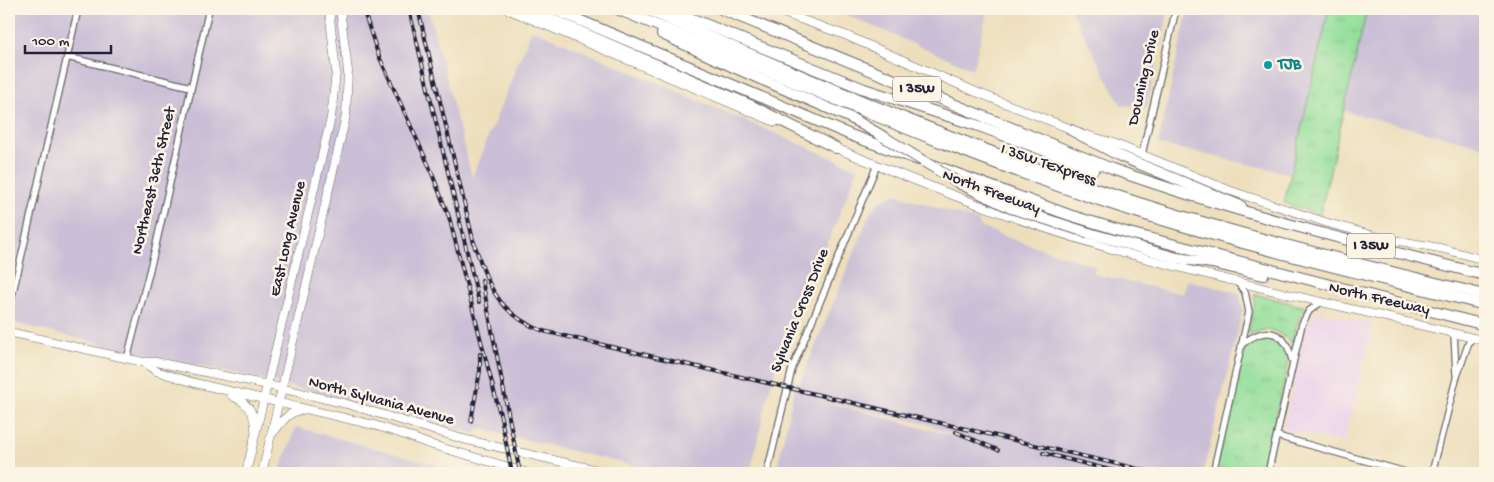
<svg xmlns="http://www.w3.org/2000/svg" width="1494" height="482" font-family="'Gochi Hand',sans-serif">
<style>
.built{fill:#ead1ec}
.industrial{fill:#cabfd6;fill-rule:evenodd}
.grass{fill:url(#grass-tufts);stroke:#5c806b}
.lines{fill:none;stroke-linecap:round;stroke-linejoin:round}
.minor-casing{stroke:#696468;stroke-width:8}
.secondary-casing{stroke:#696468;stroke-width:9}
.motorway-casing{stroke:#696468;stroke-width:12}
.minor{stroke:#fff;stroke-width:5.5}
.secondary{stroke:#fff;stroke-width:8}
.motorway{stroke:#fff;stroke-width:10}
.rail-casing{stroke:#22223b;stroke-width:4}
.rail{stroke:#fcf5e5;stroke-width:2;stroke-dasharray:5.5;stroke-linecap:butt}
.motorway-bridge-casing{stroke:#696468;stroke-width:12;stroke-linecap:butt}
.motorway-bridge{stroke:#fff;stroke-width:10}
.culture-dot{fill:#0f9aa8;stroke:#fcf5e5;stroke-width:2}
.labels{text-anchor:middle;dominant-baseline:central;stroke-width:5;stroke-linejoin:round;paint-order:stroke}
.shield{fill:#fcf5e5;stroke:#63616e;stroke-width:1}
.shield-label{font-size:15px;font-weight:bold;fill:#22223b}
.culture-label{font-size:16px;font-weight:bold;fill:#0d838f;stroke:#fcf5e5;text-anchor:start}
.street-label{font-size:16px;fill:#22223b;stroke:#fcf5e5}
</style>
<defs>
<pattern id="grass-tufts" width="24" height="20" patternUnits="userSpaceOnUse" patternTransform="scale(1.25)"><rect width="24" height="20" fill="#95df9b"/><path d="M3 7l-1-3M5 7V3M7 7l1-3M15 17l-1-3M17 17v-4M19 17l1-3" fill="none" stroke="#80bf86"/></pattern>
</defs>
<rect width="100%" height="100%" fill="#fcf5e5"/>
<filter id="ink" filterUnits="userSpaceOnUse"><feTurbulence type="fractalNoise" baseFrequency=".02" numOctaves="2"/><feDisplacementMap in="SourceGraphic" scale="10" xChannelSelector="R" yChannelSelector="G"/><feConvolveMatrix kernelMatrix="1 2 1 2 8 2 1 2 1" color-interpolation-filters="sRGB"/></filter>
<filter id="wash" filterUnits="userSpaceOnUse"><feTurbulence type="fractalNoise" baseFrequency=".0096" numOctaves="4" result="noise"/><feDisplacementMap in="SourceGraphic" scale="20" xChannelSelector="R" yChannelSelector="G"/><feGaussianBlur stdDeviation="1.12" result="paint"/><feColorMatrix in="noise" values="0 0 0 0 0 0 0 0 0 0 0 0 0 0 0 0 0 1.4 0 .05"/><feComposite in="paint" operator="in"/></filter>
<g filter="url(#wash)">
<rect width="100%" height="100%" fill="#eddfbc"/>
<!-- built -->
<path class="built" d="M1320,312L1373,325L1344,443L1283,429L1307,325L1314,315Z"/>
<!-- industrial -->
<g class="industrial">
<path d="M9,9H428L472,177L532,29L858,169L777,367L769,392L750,473H663L477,428L476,434L258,378L165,359L9,322Z"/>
<path d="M832,9H988L973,69Z"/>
<path d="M1070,9H1169L1146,108L1121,105Z"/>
<path d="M1188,9H1329L1291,174L1158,144Z"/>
<path d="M1367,9H1485V147L1344,111Z"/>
<path d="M895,194L978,221L981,227L1009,238L1095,266L1094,274L1183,294L1187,280L1239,293L1243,310L1203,473H776L796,382L800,383L870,213L879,202ZM812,398L926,424L957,437H956Z"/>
<path d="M296,427L467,473H279Z"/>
</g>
<!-- grass -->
<g class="grass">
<path d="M1329,9H1367L1320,215L1284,203Z"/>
<path d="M1254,294L1306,307L1299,318L1292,343C1288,341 1287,338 1283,336C1273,328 1262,329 1251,334L1248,332L1255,302Z"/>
<path d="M1267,336C1281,338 1286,346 1289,360L1263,473H1215L1244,350C1250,341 1256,337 1267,336Z"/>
</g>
</g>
<g filter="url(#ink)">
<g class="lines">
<!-- minor casing -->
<g class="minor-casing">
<g id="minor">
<path d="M67,57L191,87"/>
<path d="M1142,154L1176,9"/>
<path d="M9,307L19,267L78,9"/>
<path d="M1454,333L1456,374"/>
<path d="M1241,345C1264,326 1285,328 1292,360"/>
<path d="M127,359L155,249L209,9"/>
<path d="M1277,436L1409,473"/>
<path d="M767,473L792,369L877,165"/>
<path d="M1213,473L1249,312L1245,292L1238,283"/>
<path d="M1268,473L1302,324L1309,311L1321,302"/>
<path d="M1432,473L1456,379L1469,342L1473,338"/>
</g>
</g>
<!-- secondary casing -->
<g class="secondary-casing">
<g id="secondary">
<path d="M507,9L775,122"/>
<path d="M772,9L845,35L976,92L1076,131"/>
<path d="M1087,135L1113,143L1231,191L1328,223L1382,238L1440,248L1485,260"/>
<path d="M831,146C924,185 1018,222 1115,250C1237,285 1362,310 1485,341"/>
<path d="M9,332L143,362H156L268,385L347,404L463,439L610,473"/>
<path d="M143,362L156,371L195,383L374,425L402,434L429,444L529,473"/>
<path d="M232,396C247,402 255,412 255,429"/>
<path d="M274,432C282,421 289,411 303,410"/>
<path d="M246,473L331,118L336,72L329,9"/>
<path d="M262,473L346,116L348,71L340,9"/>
</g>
</g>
<!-- motorway casing -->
<g class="motorway-casing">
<g id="motorway">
<path d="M528,9L750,105L836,148"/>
<path d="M553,9L853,136L919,160"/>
<path d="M617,9C781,75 943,149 1111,204C1234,244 1360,273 1485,305"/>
<path d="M645,9C787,70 929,132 1076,182C1210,229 1348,261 1485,295"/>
<path d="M668,9L864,89L979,126L1094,169"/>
<path d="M721,9L1112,169C1234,212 1360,244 1485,275"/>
<path d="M662,34L740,70L851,118L884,137"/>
<path d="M1071,130L1120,156L1241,206"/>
<path d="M933,165L1069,215L1129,233L1485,325"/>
<path d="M1089,233L1177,258L1212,263L1263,275"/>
</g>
</g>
<!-- minor -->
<use href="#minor" class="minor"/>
<!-- secondary -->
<use href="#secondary" class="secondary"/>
<!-- motorway -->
<use href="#motorway" class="motorway"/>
<!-- rail casing -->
<g class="rail-casing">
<g id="rail">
<path d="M363,9L378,54L429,166L449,217L501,418L512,473"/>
<path d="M409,9L479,302"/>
<path d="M418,9L475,248"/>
<path d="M474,242C487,284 498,314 543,331L1156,473"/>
<path d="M482,280L520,473"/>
<path d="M471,421L480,371V354"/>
<path d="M956,432L998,450"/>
<path d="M1043,453L1118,472"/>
</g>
</g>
<!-- rail -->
<use href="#rail" class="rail"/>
<!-- motorway-bridge casing -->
<g class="motorway-bridge-casing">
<path id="motorway-bridge" d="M884,137L959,183L1011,208L1089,233"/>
</g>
<!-- motorway-bridge -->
<use href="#motorway-bridge" class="motorway-bridge"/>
</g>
</g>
<!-- markers -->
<circle class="culture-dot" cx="1268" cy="65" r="5"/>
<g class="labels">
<!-- shield labels -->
<g class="shield">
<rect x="893" y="76.5" width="48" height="25" rx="4"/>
<rect x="1347" y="233.5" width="48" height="25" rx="4"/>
</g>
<g class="shield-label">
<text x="917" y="89">I 35W</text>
<text x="1371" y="246">I 35W</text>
</g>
<!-- culture labels -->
<g class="culture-label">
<text x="1278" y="65">TJB</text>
</g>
<!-- street labels -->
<g class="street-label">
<text transform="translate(1145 78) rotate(-77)">Downing Drive</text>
<text transform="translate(1048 166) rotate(19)">I 35W TEXpress</text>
<text transform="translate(155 181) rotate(-77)">Northeast 36th Street</text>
<text transform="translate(991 193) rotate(20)">North Freeway</text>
<text transform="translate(289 239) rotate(-77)">East Long Avenue</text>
<text transform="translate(1379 300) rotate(13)">North Freeway</text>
<text transform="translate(801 311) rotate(-68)">Sylvania Cross Drive</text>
<text transform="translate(381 402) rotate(15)">North Sylvania Avenue</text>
</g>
</g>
<!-- margin -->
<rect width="1494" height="482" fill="none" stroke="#fcf5e5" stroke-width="30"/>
<!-- scale -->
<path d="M25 45v8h86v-8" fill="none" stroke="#22223b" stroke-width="2.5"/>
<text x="32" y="45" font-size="15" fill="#22223b" stroke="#fcf5e5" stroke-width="4" paint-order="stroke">100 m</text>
</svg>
